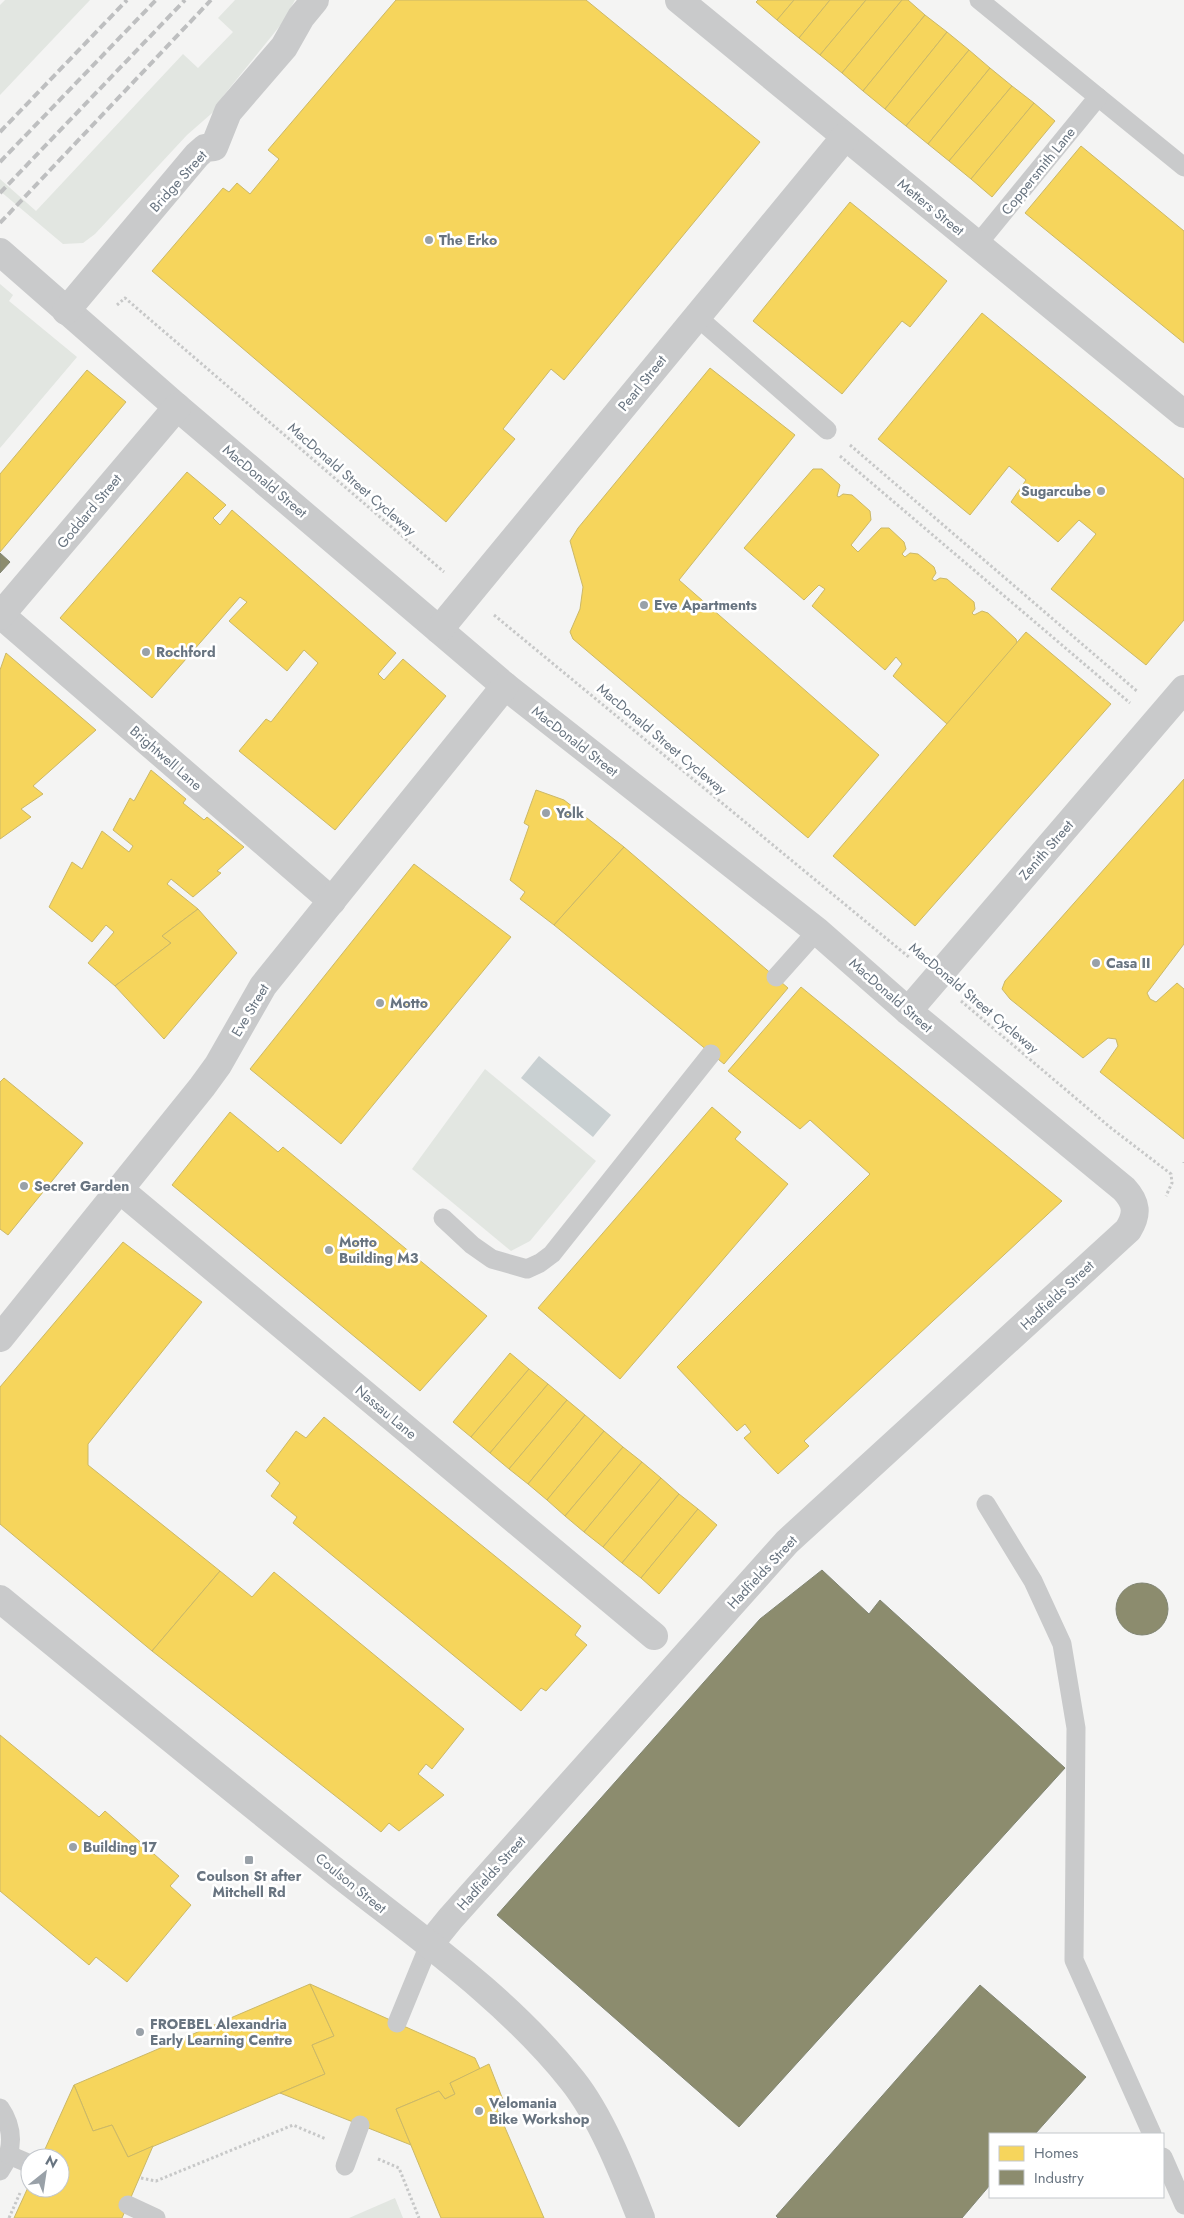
<svg xmlns="http://www.w3.org/2000/svg" width="1184" height="2218" font-family="Jost,sans-serif">
<style>
.green{fill:#e2e6e1}
.water{fill:#c9d0d2}
.homes{fill:#f6d55c;stroke:#cbb867}
.industry{fill:#8c8c6e;stroke:#818573}
.lines{fill:none;stroke-linecap:round;stroke-linejoin:round}
.path{stroke:#c7c8c8;stroke-width:3;stroke-dasharray:2.5 2.5;stroke-linecap:butt}
.lane{stroke:#c9cacb;stroke-width:19}
.street{stroke:#c9cacb;stroke-width:28}
.rail{stroke:#bebfc0;stroke-width:4;stroke-dasharray:8 4;stroke-linecap:butt}
.poi-dot{fill:#99a1a8;stroke:#fff;stroke-width:2}
.labels{text-anchor:middle;dominant-baseline:central;stroke-width:5;stroke-linejoin:round;paint-order:stroke}
.street-label{font-size:14px;fill:#687480;stroke:#fff}
.poi-label{font-size:14px;font-weight:bold;fill:#687480;stroke:#fff;text-anchor:start}
</style>
<rect width="100%" height="100%" fill="#f4f4f3"/>
<!-- green -->
<g class="green">
<path d="M5,0H90L0,95V5Z"/>
<path d="M235,0H295L283,22L224,95L219,107L187,135L95,234L83,243L63,244L0,191V179L36,211L183,54L198,68L233,32L218,18Z"/>
<path d="M0,284L13,295L9,301L77,357L0,448Z"/>
<path d="M485,1069L596,1161L530,1241L511,1251L412,1169Z"/>
<path d="M395,2198L403,2218H349Z"/>
</g>
<!-- water -->
<path class="water" d="M539,1056L611,1115L593,1137L521,1078Z"/>
<!-- homes -->
<g class="homes">
<path d="M396,0H586L760,142L564,380L551,369L503,429L515,439L446,522L152,271L223,188L229,192L237,183L250,194L279,159L268,150Z"/>
<path d="M758,0H794L777,20L756,2Z"/>
<path d="M794,0H830L799,38L777,20Z"/>
<path d="M830,0H866L820,55L799,38Z"/>
<path d="M866,0H902L842,73L820,55Z"/>
<path d="M902,0H908L925,15L863,91L842,73Z"/>
<path d="M925,15L947,32L885,109L863,91Z"/>
<path d="M947,32L969,50L906,126L885,109Z"/>
<path d="M969,50L990,68L928,144L906,126Z"/>
<path d="M990,68L1012,86L949,161L928,144Z"/>
<path d="M1012,86L1034,103L971,179L949,161Z"/>
<path d="M1034,103L1055,121L992,197L971,179Z"/>
<path d="M1081,146L1184,231V343L1025,213Z"/>
<path d="M850,202L947,281L910,327L902,321L842,394L753,321Z"/>
<path d="M982,313L1184,479V620L1146,665L1051,589L1096,534L1079,520L1058,542L1011,502L1026,480L1009,466L970,515L878,439Z"/>
<path d="M710,368L795,435L679,580L879,755L808,838L573,639L570,632L580,609L583,587L570,541L578,528Z"/>
<path d="M87,370L126,402L0,552V474Z"/>
<path d="M813,469H822L840,485L837,496L839,497L843,494L852,495L870,511L871,520L851,545L858,552L881,528H889L904,542L906,549L902,554L905,557L910,553L918,554L934,567L936,573L932,579L935,581L940,578L947,579L974,602L975,609L972,613L974,615L982,611L988,613L1016,639L1017,643L947,724L893,676L902,664L896,657L885,670L812,606L825,589L819,585L804,600L744,548Z"/>
<path d="M187,472L226,505L213,518L220,525L232,510L396,653L378,674L384,680L403,659L446,696L335,830L239,751L266,719L271,722L318,663L304,650L287,671L229,621L247,602L240,597L152,698L60,618Z"/>
<path d="M1026,632L1111,704L915,926L833,856Z"/>
<path d="M6,653L96,730L33,786L43,794L21,809L31,817L0,839V670Z"/>
<path d="M151,770L186,799L183,803L204,820L207,817L244,847L217,871L221,873L193,897L171,879L167,884L198,909L162,936L171,943L115,986L88,963L114,932L106,925L92,942L49,907L72,862L82,869L102,831L129,852L133,846L113,830L130,798L134,801Z"/>
<path d="M1184,779V944L1147,993L1150,999L1156,1002L1177,983L1184,989V1139L1100,1072L1118,1046L1116,1039L1108,1038L1083,1058L1010,999L1002,989L1005,981Z"/>
<path d="M536,790L564,800L624,847L554,925L520,899L525,892L510,880L529,826L524,823Z"/>
<path d="M624,847L788,988L724,1064L554,925Z"/>
<path d="M414,864L511,937L341,1144L250,1069Z"/>
<path d="M198,909L237,953L164,1039L115,986L171,943L162,936Z"/>
<path d="M801,987L1062,1201L804,1441L809,1446L778,1474L744,1438L751,1432L745,1424L737,1431L677,1367L870,1174L810,1120L800,1129L728,1071Z"/>
<path d="M4,1078L83,1143L8,1235L0,1229V1082Z"/>
<path d="M712,1107L741,1132L735,1139L788,1184L620,1379L538,1308Z"/>
<path d="M230,1112L278,1152L283,1147L487,1316L420,1391L172,1185Z"/>
<path d="M123,1242L202,1302L88,1444V1465L220,1571L152,1651L0,1524V1387Z"/>
<path d="M510,1353L529,1369L471,1437L453,1422Z"/>
<path d="M529,1369L548,1384L490,1453L471,1437Z"/>
<path d="M548,1384L567,1400L509,1469L490,1453Z"/>
<path d="M567,1400L585,1415L528,1484L509,1469Z"/>
<path d="M585,1415L604,1431L547,1500L528,1484Z"/>
<path d="M324,1417L581,1626L575,1635L587,1645L546,1691L541,1688L521,1711L293,1523L297,1517L271,1496L280,1483L266,1471L296,1431L306,1438Z"/>
<path d="M604,1431L623,1447L565,1516L547,1500Z"/>
<path d="M623,1447L642,1462L584,1532L565,1516Z"/>
<path d="M642,1462L661,1478L603,1547L584,1532Z"/>
<path d="M661,1478L679,1494L622,1563L603,1547Z"/>
<path d="M679,1494L698,1509L641,1578L622,1563Z"/>
<path d="M698,1509L717,1525L659,1594L641,1578Z"/>
<path d="M220,1571L252,1597L274,1572L464,1729L432,1769L426,1764L418,1774L444,1795L399,1831L389,1823L381,1832L152,1651Z"/>
<path d="M0,1735L99,1817L105,1811L179,1876L170,1886L191,1905L127,1982L96,1957L89,1965L0,1891Z"/>
<path d="M310,1984L334,2036L312,2045L325,2074L128,2157L112,2125L93,2131L74,2085Z"/>
<path d="M310,1984L475,2058L480,2069L450,2083L455,2094L445,2099L439,2091L396,2109L411,2145L280,2093L325,2074L312,2045L334,2036Z"/>
<path d="M489,2064L505,2105L497,2109L544,2218H441L396,2109L439,2091L445,2099L455,2094L450,2083Z"/>
<path d="M74,2085L93,2131L112,2125L128,2157L153,2146L122,2218H14L30,2183V2188H60V2158H41Z"/>
</g>
<!-- industry -->
<g class="industry">
<path d="M0,553L10,562L0,573Z"/>
<path d="M822,1570L869,1614L880,1600L1065,1768L739,2127L497,1915L760,1619Z"/>
<circle cx="1142" cy="1609" r="26"/>
<path d="M980,1985L1086,2077L1035,2134H990V2185L962,2218H778L776,2216Z"/>
</g>
<g class="lines">
<!-- path -->
<g class="path">
<path d="M117,305L125,298L444,572"/>
<path d="M850,445L1138,692"/>
<path d="M840,456L1130,703"/>
<path d="M494,615L910,958"/>
<path d="M961,1001L1111,1128L1171,1174L1172,1183L1166,1196"/>
<path d="M1184,1163V1162"/>
<path d="M378,2159L399,2168L419,2218"/>
<path d="M141,2178L156,2181L293,2125L326,2139"/>
<path d="M9,2218L20,2193"/>
</g>
<!-- lane -->
<g class="lane">
<path d="M1098,97L1184,167"/>
<path d="M977,245L1098,97L979,0"/>
<path d="M696,316L827,430"/>
<path d="M776,977L817,931"/>
<path d="M443,1218L472,1245L492,1259L527,1269L540,1263L552,1254L711,1054"/>
<path d="M986,1504L1033,1581L1062,1644L1076,1728L1074,1960L1152,2134"/>
<path d="M397,2023L429,1945"/>
<path d="M0,2108C14,2128 14,2151 0,2171"/>
<path d="M9,2155L30,2164"/>
<path d="M1163,2157L1184,2205"/>
<path d="M345,2166L360,2125"/>
<path d="M128,2205L156,2218"/>
</g>
<!-- street -->
<g class="street">
<path d="M679,0L1184,414"/>
<path d="M0,252L177,407L505,686L817,931L908,1011L1124,1189C1137,1203 1138,1214 1128,1230L787,1542L450,1919L429,1945"/>
<path d="M66,311L197,155L205,148L214,147L228,112L284,47L301,17L315,0"/>
<path d="M1,615L332,901"/>
<path d="M0,616L177,407"/>
<path d="M439,630L845,137"/>
<path d="M908,1011L1184,689"/>
<path d="M119,1189L654,1636"/>
<path d="M0,1338L202,1087L218,1065L263,986L505,686"/>
<path d="M0,1599C111,1690 222,1781 335,1871C417,1936 507,1998 572,2080C601,2116 624,2175 641,2218"/>
</g>
<!-- rail -->
<g class="rail">
<path d="M0,132L127,0"/>
<path d="M0,162L156,0"/>
<path d="M0,193L185,0"/>
<path d="M0,223L211,0"/>
</g>
</g>
<!-- markers -->
<g class="poi-dot">
<circle cx="429" cy="240" r="5"/>
<circle cx="1101" cy="491" r="5"/>
<circle cx="644" cy="605" r="5"/>
<circle cx="146" cy="652" r="5"/>
<circle cx="546" cy="813" r="5"/>
<circle cx="1096" cy="963" r="5"/>
<circle cx="380" cy="1003" r="5"/>
<circle cx="24" cy="1186" r="5"/>
<circle cx="329" cy="1250" r="5"/>
<circle cx="73" cy="1847" r="5"/>
<rect x="244" y="1855" width="10" height="10" rx="2.5"/>
<circle cx="140" cy="2032" r="5"/>
<circle cx="479" cy="2111" r="5"/>
</g>
<g class="labels">
<!-- street labels -->
<g class="street-label">
<text transform="translate(1038 171) rotate(-51)">Coppersmith Lane</text>
<text transform="translate(178 181) rotate(-48)">Bridge Street</text>
<text transform="translate(931 207) rotate(39)">Metters Street</text>
<text transform="translate(642 383) rotate(-51)">Pearl Street</text>
<text transform="translate(352 479) rotate(41)">MacDonald Street Cycleway</text>
<text transform="translate(265 481) rotate(40)">MacDonald Street</text>
<text transform="translate(89 511) rotate(-50)">Goddard Street</text>
<text transform="translate(662 739) rotate(40)">MacDonald Street Cycleway</text>
<text transform="translate(575 741) rotate(38)">MacDonald Street</text>
<text transform="translate(166 758) rotate(41)">Brightwell Lane</text>
<text transform="translate(1046 850) rotate(-49)">Zenith Street</text>
<text transform="translate(891 995) rotate(41)">MacDonald Street</text>
<text transform="translate(974 998) rotate(40)">MacDonald Street Cycleway</text>
<text transform="translate(250 1010) rotate(-59)">Eve Street</text>
<text transform="translate(1057 1295) rotate(-43)">Hadfields Street</text>
<text transform="translate(386 1412) rotate(40)">Nassau Lane</text>
<text transform="translate(762 1572) rotate(-47)">Hadfields Street</text>
<text transform="translate(491 1873) rotate(-48)">Hadfields Street</text>
<text transform="translate(351 1883) rotate(39)">Coulson Street</text>
</g>
<!-- poi labels -->
<g class="poi-label">
<text x="439" y="240">The Erko</text>
<text x="1091" y="491" text-anchor="end">Sugarcube</text>
<text x="654" y="605">Eve Apartments</text>
<text x="156" y="652">Rochford</text>
<text x="556" y="813">Yolk</text>
<text x="1106" y="963">Casa II</text>
<text x="390" y="1003">Motto</text>
<text x="34" y="1186">Secret Garden</text>
<text x="339" y="1242">Motto<tspan x="339" dy="16">Building M3</tspan></text>
<text x="83" y="1847">Building 17</text>
<text x="249" y="1876" text-anchor="middle">Coulson St after<tspan x="249" dy="16">Mitchell Rd</tspan></text>
<text x="150" y="2024">FROEBEL Alexandria<tspan x="150" dy="16">Early Learning Centre</tspan></text>
<text x="489" y="2103">Velomania<tspan x="489" dy="16">Bike Workshop</tspan></text>
</g>
</g>
<!-- legend -->
<rect x="989" y="2133" width="175" height="65" fill="#ffffff" stroke="#c3c7cc"/>
<rect x="999" y="2146" width="25" height="15" fill="#f6d55c" stroke="#c3c7cc"/>
<text x="1034" y="2158" font-size="15" fill="#687480">Homes</text>
<rect x="999" y="2170" width="25" height="15" fill="#8c8c6e" stroke="#c3c7cc"/>
<text x="1034" y="2183" font-size="15" fill="#687480">Industry</text>
<!-- north arrow -->
<g transform="translate(45 2173) rotate(30)"><circle r="24" fill="#ffffff" stroke="#c3c7cc"/>
<path d="M0-4L9 19L0 12L-9 19Z" fill="#99a1a8"/>
<text y="-8" font-size="14" font-weight="bold" text-anchor="middle" fill="#687480">N</text>
</g>
</svg>
